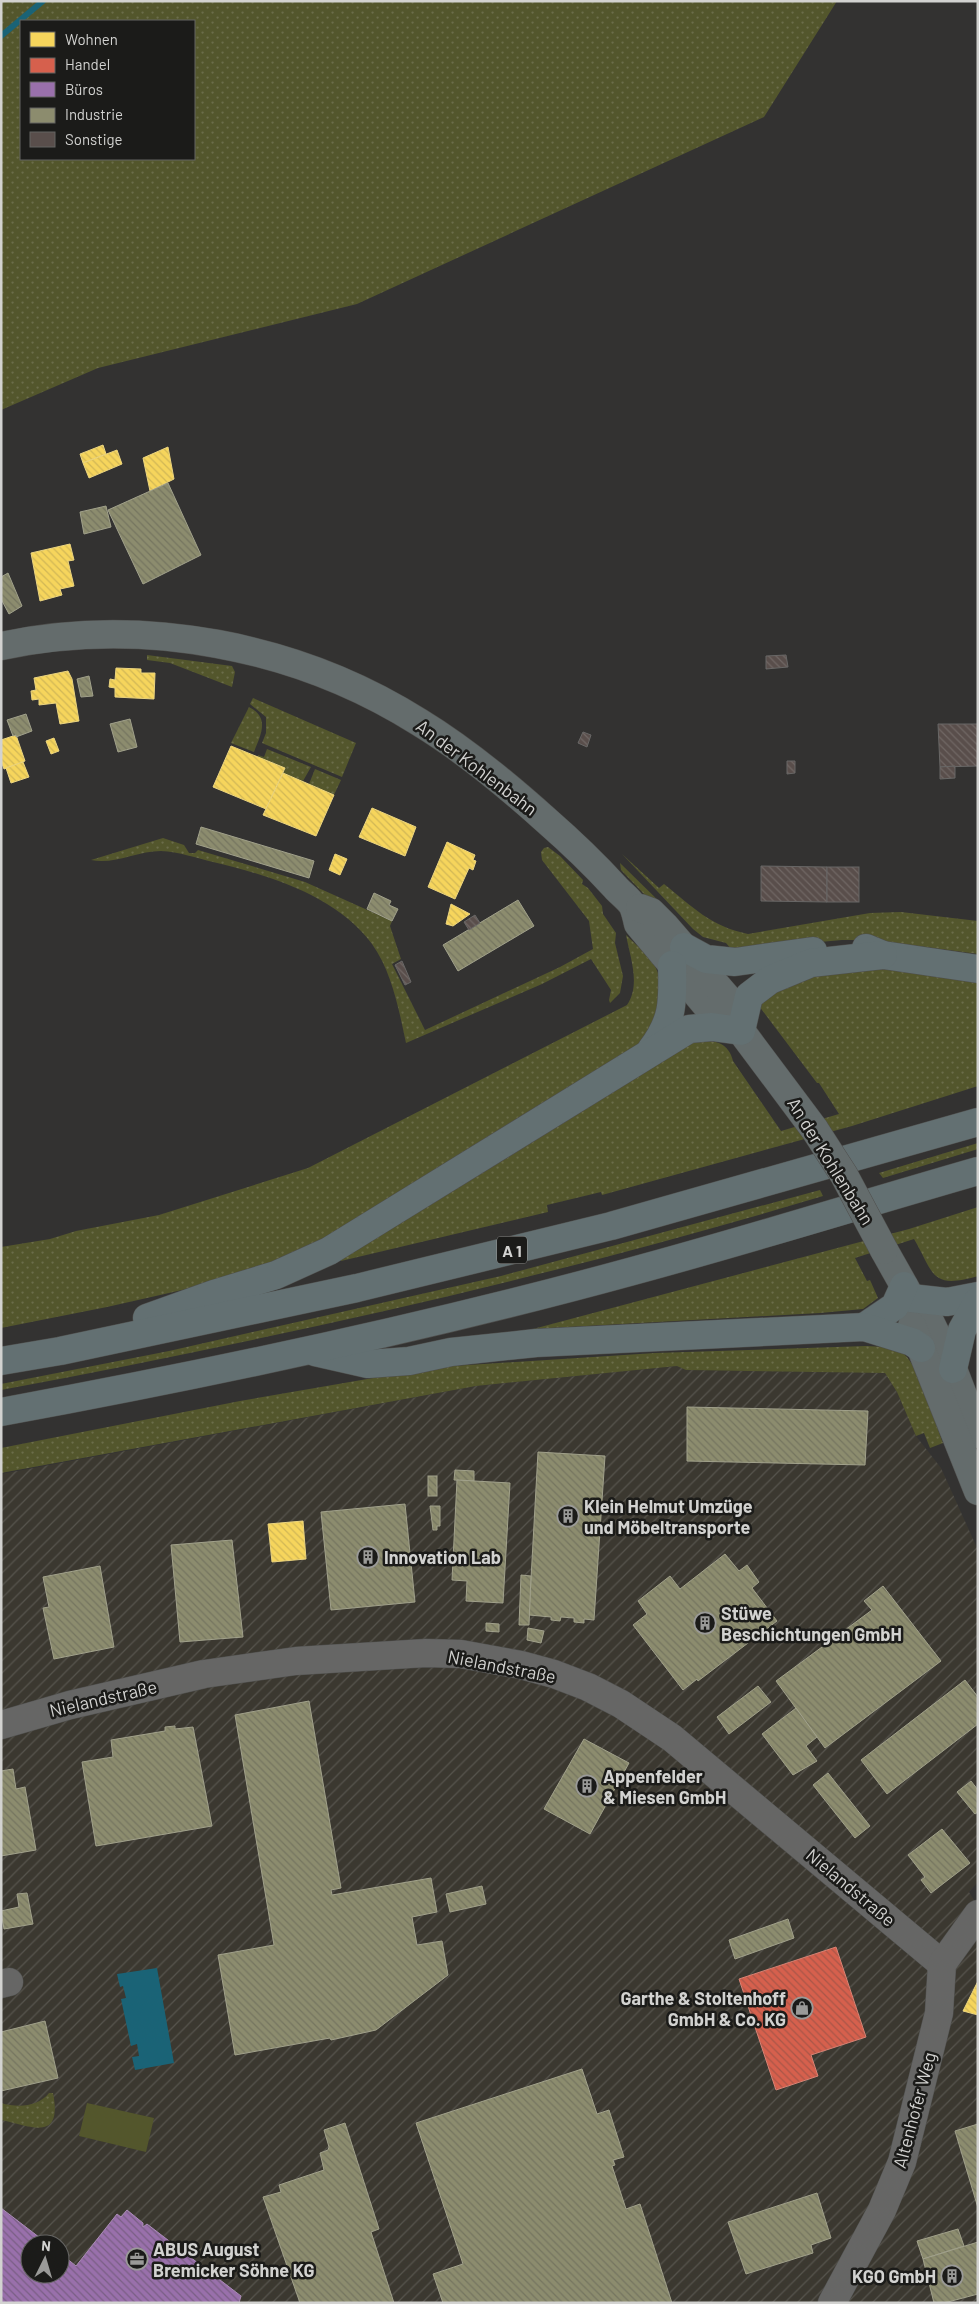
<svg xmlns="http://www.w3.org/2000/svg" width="979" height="2304" font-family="Barlow,sans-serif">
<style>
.industrial{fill:url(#industrial-furrows);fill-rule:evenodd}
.grass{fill:url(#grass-dots);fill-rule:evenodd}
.garden{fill:#53562c}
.water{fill:#1a6376}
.homes{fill:url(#homes-back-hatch);stroke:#ebd47f}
.shops{fill:url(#shops-back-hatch);stroke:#d58274}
.offices{fill:url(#offices-back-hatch);stroke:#aa8db6}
.industry{fill:url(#industry-back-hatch);stroke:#a1a18b}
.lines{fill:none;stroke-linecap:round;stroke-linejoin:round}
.stream{stroke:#1a6376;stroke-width:6}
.building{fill:url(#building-back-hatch);stroke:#686766}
.minor-casing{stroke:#4f4f4d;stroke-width:29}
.major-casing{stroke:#4f4f4d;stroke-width:29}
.highway-casing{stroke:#4f4f4d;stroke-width:29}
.minor{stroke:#666665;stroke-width:28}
.major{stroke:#646c6c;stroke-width:28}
.highway{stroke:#637072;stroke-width:28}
.major-bridge-casing{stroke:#4f4f4d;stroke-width:29;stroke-linecap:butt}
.major-bridge{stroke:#646c6c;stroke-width:28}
.labels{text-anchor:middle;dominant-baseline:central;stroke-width:5;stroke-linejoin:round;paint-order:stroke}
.shield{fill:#1b1b19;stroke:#9b9b99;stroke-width:1}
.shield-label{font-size:16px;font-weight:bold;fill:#d2d2d0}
.street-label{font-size:18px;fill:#d2d2d0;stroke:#1b1b19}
.poi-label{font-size:18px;font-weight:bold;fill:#d2d2d0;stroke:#1b1b19;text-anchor:start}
</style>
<defs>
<pattern id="industrial-furrows" width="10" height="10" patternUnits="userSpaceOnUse" patternTransform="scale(1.25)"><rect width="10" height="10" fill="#3b3830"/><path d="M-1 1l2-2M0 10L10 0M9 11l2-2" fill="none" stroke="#56544d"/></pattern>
<pattern id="grass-dots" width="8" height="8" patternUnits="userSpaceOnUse" patternTransform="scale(1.25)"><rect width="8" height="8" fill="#53562c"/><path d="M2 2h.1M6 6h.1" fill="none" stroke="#6b6d4a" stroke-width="1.8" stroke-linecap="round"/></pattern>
<pattern id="homes-back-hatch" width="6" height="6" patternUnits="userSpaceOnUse" patternTransform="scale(1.25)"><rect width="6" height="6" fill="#f6d55c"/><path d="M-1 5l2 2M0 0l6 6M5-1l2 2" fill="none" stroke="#d1b756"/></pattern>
<pattern id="shops-back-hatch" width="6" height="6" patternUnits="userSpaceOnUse" patternTransform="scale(1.25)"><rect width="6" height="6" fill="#d6604d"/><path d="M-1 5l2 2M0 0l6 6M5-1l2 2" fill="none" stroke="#a95648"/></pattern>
<pattern id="offices-back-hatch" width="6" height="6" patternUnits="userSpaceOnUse" patternTransform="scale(1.25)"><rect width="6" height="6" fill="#9970ab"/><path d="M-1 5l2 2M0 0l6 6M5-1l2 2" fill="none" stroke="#7a5f85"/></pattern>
<pattern id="industry-back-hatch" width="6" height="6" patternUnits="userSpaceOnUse" patternTransform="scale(1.25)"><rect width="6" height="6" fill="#8c8c6e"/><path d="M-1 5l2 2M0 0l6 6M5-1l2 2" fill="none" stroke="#757560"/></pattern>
<pattern id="building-back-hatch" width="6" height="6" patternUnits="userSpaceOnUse" patternTransform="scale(1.25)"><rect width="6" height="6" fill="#594e4b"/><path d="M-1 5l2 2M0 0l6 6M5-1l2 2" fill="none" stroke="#706764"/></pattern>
</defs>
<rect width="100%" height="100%" fill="#333231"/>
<!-- industrial -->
<path class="industrial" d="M677,1366L687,1370L885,1373L897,1392L916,1436L941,1468L978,1550V1882L969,1892L978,1906V2303H1V1474L476,1386ZM30,2244H60V2274H30Z"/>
<!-- grass -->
<g class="grass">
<path d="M1,1H837L764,117L357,304L98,368L1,410ZM21,21H194V159H21Z"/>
<path d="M147,655L232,666L235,672L232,687L170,663L147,660Z"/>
<path d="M253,698L356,743L342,777L262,743L266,733V717L250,704Z"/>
<path d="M249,707C270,718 261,734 254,752L231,743Z"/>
<path d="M267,749L311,767L303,781L283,773L285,768L258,757V755L264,757Z"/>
<path d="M315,769L341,780L334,795L309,784Z"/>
<path d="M163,838L184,845L189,853H195L198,850L305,882L392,921L390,926L401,959L392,964L425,1030L560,967L593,949L589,921L542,860L541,852L544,848L548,847L560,856L583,880L582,884L588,888L602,906L603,914L616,933L615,943L623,976L620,993L610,1003L609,1000L611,990L591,959L542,984L406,1043C399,1010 392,972 372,944C337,896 269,875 213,862C197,858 179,852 161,851C137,851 114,865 91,860Z"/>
<path d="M622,854L659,888L664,884C693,907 710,926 748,934L870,913L901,912L978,921V954L873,940H842L732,950L726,943L703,937L693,929Z"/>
<path d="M620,863L671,913L667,918L621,870Z"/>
<path d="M626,935L653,961L660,978V1008L642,1043L301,1252L200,1286L107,1307L1,1328V1247L50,1239L76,1231L159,1215L308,1168L627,1005C641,985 630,957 626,935Z"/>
<path d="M821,969H890L978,982V1086L852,1126L602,1195L601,1192L547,1205L548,1212L341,1261V1259L690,1041C708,1039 728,1039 733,1061L781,1131L839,1114L819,1083H817L759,1006L765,997Z"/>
<path d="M978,1143V1149L883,1178L879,1173Z"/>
<path d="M820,1190L823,1196C554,1277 278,1338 1,1390V1384L169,1351L501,1276Z"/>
<path d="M978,1207V1276C930,1290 934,1273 914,1239L855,1258L867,1281L870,1280L878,1298L863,1309L820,1313L533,1329L909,1229Z"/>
<path d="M866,1346C879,1347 893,1346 904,1354C920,1368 935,1422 943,1443L930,1448L924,1433L916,1436L897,1392L885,1373L686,1370L677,1366L476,1386L1,1473V1448L240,1401L437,1367L655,1353Z"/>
<path d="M49,2093H53C63,2143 30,2126 1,2120V2103C18,2108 38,2107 49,2093Z"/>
</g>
<!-- garden -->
<path class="garden" d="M87,2103L154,2118L146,2152L79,2136Z"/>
<!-- water -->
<path class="water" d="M157,1968L174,2063L135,2070L132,2057L139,2056L137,2044L131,2046L121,1999L126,1998L123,1986L120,1987L117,1974Z"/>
<!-- homes -->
<g class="homes">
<path d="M103,445L106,454L83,463L80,454Z"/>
<path d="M168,447L174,479L150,491L143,458Z"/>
<path d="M117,450L122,464L89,478L83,463Z"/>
<path d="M70,544L74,560L68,561L74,586L60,589L62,595L40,601L31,553Z"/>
<path d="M116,668L141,669V673H155L154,699L115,697V688L109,687L110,679L115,680Z"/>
<path d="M68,671L72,679L79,721L60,724L56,703L39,705V699L32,700L31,691L36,690L34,678Z"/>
<path d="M16,735L25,761L4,769L1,761V740Z"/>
<path d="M54,738L59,751L51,754L46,741Z"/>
<path d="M231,746L285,768L266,809L213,787Z"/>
<path d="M23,762L29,777L11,783L6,768Z"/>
<path d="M283,773L334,795L316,836L263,815Z"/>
<path d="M372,808L416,827L405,856L359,837Z"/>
<path d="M447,842L475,855L473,860L476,861L473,870L469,868L455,899L428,887Z"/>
<path d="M335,854L347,859L340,875L329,870Z"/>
<path d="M451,904L470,914L453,926L446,924Z"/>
<path d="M303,1521L306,1559L272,1562L268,1524Z"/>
<path d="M978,1981V2015L963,2011Z"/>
</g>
<!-- shops -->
<path class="shops" d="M836,1947L866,2037L811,2055L818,2076L776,2090L739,1979Z"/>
<!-- offices -->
<path class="offices" d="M1,2208L48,2244H30V2274H60V2253L76,2266L117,2214L121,2217L127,2210L143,2223V2227L147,2224L241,2296L239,2303H1Z"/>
<!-- industry -->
<g class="industry">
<path d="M168,483L201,555L143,584L108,510Z"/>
<path d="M106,506L111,527L84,534L80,512Z"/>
<path d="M8,573L22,606L9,614L1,599V577Z"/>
<path d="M89,676L93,696L81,697L77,679Z"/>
<path d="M26,714L32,731L16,737V735L13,736L7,720Z"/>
<path d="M130,719L137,747L118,752L110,724Z"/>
<path d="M201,827L314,861L309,878L196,844Z"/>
<path d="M374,893L391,901L389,905L398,909L392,921L367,909Z"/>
<path d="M518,900L534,926L458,971L443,945Z"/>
<path d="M687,1407L868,1411L865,1465L687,1461Z"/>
<path d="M538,1452L605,1456L594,1620L584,1619V1623L574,1622V1618L561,1617L560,1621L551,1620V1617L529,1615Z"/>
<path d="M455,1470L474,1471V1481L454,1480Z"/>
<rect x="428" y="1476" width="9" height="20"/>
<path d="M457,1480L510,1483L503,1603L466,1601L467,1581L452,1580Z"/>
<path d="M405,1504L415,1602L331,1610L321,1512Z"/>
<path d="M430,1506H440V1526H437V1530H433Z"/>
<path d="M232,1540L243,1637L180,1642L171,1545Z"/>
<path d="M725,1554L739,1571L747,1565L759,1582L752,1588L777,1621L698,1681L697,1679L683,1690L633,1625L647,1614L638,1601L670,1576L680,1589Z"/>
<path d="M100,1566L114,1647L54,1659L43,1608L49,1607L43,1577Z"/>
<path d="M521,1575L531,1576L529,1625H519Z"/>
<path d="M883,1586L941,1661L825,1748L776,1681L872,1610L864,1601Z"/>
<path d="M486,1623L499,1624V1632L486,1631Z"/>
<path d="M528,1628L544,1631L541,1643L527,1640Z"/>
<path d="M965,1680L978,1697V1724L887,1794L861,1760Z"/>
<path d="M758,1686L771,1702L729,1734L717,1717Z"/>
<path d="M309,1701L341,1888L331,1890L332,1895L431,1878L437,1912L412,1917L417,1945L442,1941L448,1975L376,2030L331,2040L330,2038L235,2055L218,1955L274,1945L235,1715Z"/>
<path d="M796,1708L817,1737L806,1746L817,1761L793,1775L762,1734Z"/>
<path d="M175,1726V1729L193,1727L212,1826L96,1846L82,1762L113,1757L111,1740L165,1731V1727Z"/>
<path d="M584,1739L629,1763L590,1834L544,1809Z"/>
<path d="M13,1769L16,1789L25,1787L36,1850L1,1856V1771Z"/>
<path d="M828,1773L870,1826L855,1838L813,1785Z"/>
<path d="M971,1781L978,1790V1812L975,1814L957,1792Z"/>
<path d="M942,1829L970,1863L931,1893L921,1880L925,1877L908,1855Z"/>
<path d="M482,1886L486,1904L450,1912L446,1894Z"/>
<path d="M27,1893L33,1924L4,1929L1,1911L19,1907L17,1894Z"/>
<path d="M788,1919L794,1938L735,1959L729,1940Z"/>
<path d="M45,2021L58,2078L1,2091V2032Z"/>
<path d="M582,2069L597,2114L609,2110L624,2157L613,2160L615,2165L612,2166L626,2209L640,2204L672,2303H443L433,2274L463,2264L416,2123Z"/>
<path d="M345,2123L379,2229L371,2232L394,2303H300L263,2197L281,2192L279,2185L324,2170L320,2153L328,2150L329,2147L324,2130Z"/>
<path d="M978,2124V2208L955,2131Z"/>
<path d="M817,2193L831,2238L811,2245L813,2253L746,2274L728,2222Z"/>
<path d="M958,2229L964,2246L923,2259L917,2241Z"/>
<path d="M978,2242V2294L944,2303H934L923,2259Z"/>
</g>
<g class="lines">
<!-- stream -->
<path class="stream" d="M1,36L43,1"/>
</g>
<!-- building -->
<g class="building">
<path d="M786,655L788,667L766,669V656Z"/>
<path d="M938,724H978V766L940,767Z"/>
<path d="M583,732L591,735L587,747L578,743Z"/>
<path d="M787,761H795V773L787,774Z"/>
<path d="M955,766V778L940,779V767Z"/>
<path d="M761,866L827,867V902L761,901Z"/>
<rect x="827" y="867" width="32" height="35"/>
<path d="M475,915L480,923L469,930L464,922Z"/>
<path d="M402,961L411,982L405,985L395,965Z"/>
</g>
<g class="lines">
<!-- minor casing -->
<g class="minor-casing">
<g id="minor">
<path d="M1,1725L70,1705L204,1674L296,1661L426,1653L461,1654L521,1665L554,1674L588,1687L621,1704L672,1738L942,1964"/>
<path d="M1,1984L9,1982"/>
<path d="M832,2303L882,2210L902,2162L939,2013L942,1964L978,1914"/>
</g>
</g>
<!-- major casing -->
<g class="major-casing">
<g id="major">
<path d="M1,646C142,616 297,645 419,722C465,750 507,785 547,821C571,842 593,863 615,887C620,893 629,899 633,906C635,911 637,919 638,924L716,1017L741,1031L815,1130"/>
<path d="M640,908L651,912L665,926L736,1008L741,1031"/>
<path d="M884,1250L911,1298L925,1311L953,1369L978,1434"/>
<path d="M912,1326L978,1491"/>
</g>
</g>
<!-- highway casing -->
<g class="highway-casing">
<g id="highway">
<path d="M684,947L706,959L735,962L813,951"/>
<path d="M866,948L883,955L978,969"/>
<path d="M651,1050C674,1020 673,1001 672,965"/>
<path d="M911,1298L947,1302L978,1296"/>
<path d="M147,1318L214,1294L276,1275L329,1251L689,1029L712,1027L741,1031L749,996L770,980L811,963L883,955"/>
<path d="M864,1327L895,1306L904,1286"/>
<path d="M315,1352L368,1364L409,1361L451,1352L536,1343L864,1327L912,1342L921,1348"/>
<path d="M1,1361L60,1351L357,1288L611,1226L978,1122"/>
<path d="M953,1369L962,1330L978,1301"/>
<path d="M1,1412C213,1373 425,1328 633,1271C748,1240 863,1204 978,1171"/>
</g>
</g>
<!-- minor -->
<use href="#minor" class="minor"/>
<!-- major -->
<use href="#major" class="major"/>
<!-- highway -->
<use href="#highway" class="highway"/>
<!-- major-bridge casing -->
<g class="major-bridge-casing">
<path id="major-bridge" d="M815,1130L844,1175L884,1250"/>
</g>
<!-- major-bridge -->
<use href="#major-bridge" class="major-bridge"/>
</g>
<!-- icons -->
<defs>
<g id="building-ring" transform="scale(1.125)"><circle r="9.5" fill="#1b1b19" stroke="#9a9a98" stroke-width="1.5"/><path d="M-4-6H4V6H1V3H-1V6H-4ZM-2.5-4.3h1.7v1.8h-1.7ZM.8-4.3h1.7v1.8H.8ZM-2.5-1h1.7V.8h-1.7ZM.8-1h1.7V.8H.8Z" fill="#9a9a98"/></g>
<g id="shop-ring" transform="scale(1.125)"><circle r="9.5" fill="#1b1b19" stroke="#9a9a98" stroke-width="1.5"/><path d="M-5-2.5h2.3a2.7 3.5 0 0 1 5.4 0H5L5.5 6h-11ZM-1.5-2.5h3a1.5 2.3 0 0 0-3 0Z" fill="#9a9a98"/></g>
<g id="office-ring" transform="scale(1.125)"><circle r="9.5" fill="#1b1b19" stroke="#9a9a98" stroke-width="1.5"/><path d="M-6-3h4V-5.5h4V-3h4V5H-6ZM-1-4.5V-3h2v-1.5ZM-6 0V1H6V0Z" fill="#9a9a98"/></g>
</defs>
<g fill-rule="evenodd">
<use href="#building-ring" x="568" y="1516"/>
<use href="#building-ring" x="368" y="1557"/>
<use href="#building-ring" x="705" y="1623"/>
<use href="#building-ring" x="587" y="1786"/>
<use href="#shop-ring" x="802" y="2008"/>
<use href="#office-ring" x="137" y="2259"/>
<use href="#building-ring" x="952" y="2276"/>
</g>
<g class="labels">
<!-- shield labels -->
<rect class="shield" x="497" y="1236.5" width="30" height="27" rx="4"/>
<g class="shield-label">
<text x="512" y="1250">A 1</text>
</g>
<!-- street labels -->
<g class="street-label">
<text transform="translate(477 767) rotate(37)">An der Kohlenbahn</text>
<text transform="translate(831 1161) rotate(58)">An der Kohlenbahn</text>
<text transform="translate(502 1666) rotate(11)">Nielandstraße</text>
<text transform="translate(103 1698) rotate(-13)">Nielandstraße</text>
<text transform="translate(851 1887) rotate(40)">Nielandstraße</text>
<text transform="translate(914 2110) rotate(-75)">Altenhofer Weg</text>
</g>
<!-- poi labels -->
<g class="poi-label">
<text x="584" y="1506">Klein Helmut Umzüge<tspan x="584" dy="21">und Möbeltransporte</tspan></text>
<text x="384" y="1557">Innovation Lab</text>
<text x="721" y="1613">Stüwe<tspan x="721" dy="21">Beschichtungen GmbH</tspan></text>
<text x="603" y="1776">Appenfelder<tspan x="603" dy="21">&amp; Miesen GmbH</tspan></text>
<text x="786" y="1998" text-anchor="end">Garthe &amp; Stoltenhoff<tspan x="786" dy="21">GmbH &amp; Co. KG</tspan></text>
<text x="153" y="2249">ABUS August<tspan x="153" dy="21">Bremicker Söhne KG</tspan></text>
<text x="936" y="2276" text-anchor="end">KGO GmbH</text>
</g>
</g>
<!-- border -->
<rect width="979" height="2304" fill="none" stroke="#d2d2d0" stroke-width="5"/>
<!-- legend -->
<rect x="20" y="20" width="175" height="140" fill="#1b1b19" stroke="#646462"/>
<rect x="30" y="32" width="25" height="15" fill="#f6d55c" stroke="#646462"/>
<text x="65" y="45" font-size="15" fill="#d2d2d0">Wohnen</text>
<rect x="30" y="58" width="25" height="15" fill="#d6604d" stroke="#646462"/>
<text x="65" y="70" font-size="15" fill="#d2d2d0">Handel</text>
<rect x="30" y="82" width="25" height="15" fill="#9970ab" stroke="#646462"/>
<text x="65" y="95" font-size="15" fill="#d2d2d0">Büros</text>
<rect x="30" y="108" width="25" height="15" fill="#8c8c6e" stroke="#646462"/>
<text x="65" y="120" font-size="15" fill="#d2d2d0">Industrie</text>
<rect x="30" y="132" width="25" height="15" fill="#594e4b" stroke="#646462"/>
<text x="65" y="145" font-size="15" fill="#d2d2d0">Sonstige</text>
<!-- north arrow -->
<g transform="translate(45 2259) rotate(5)"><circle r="24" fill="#1b1b19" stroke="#646462"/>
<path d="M0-4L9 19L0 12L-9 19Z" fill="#9a9a98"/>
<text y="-8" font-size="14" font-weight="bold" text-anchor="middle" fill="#d2d2d0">N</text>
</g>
</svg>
